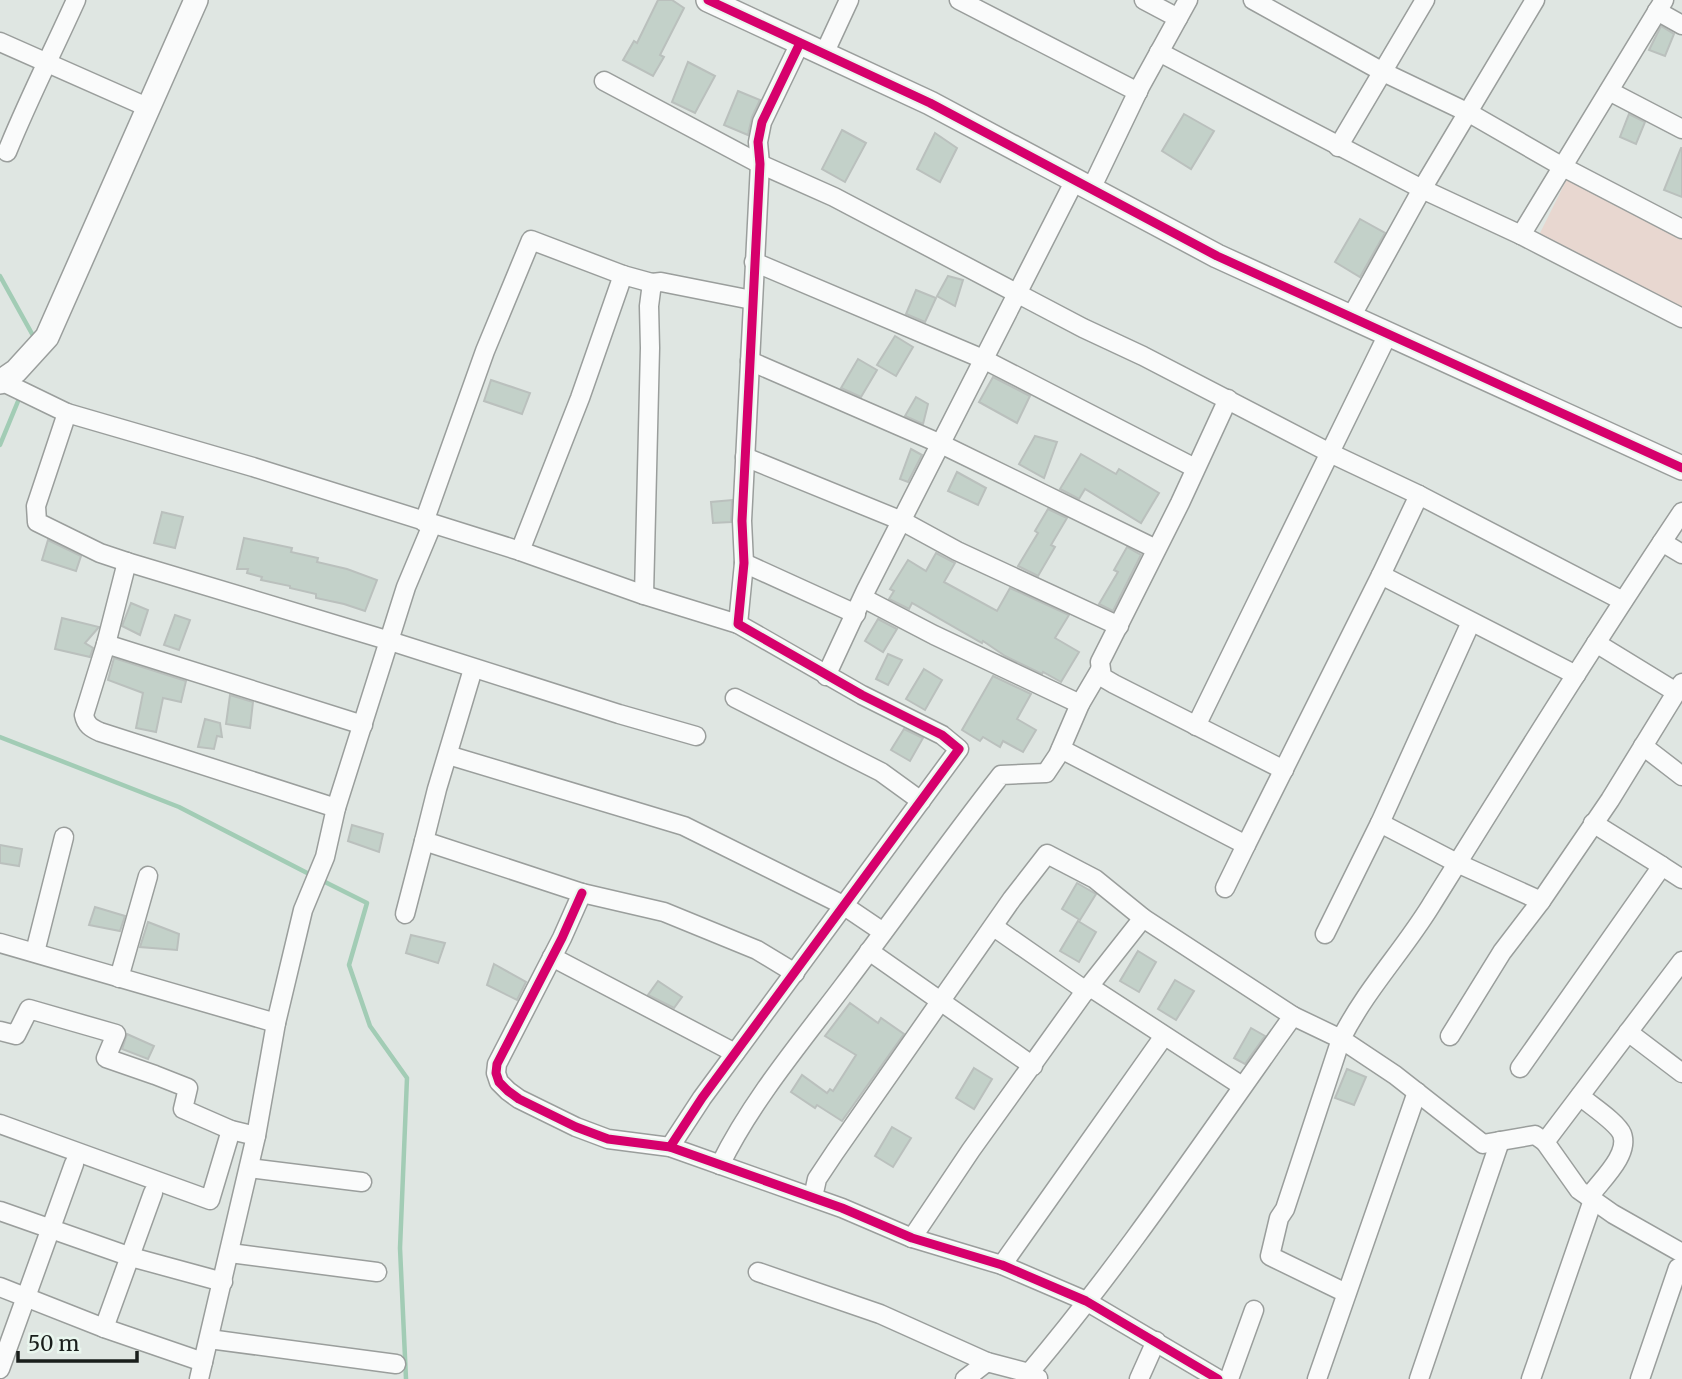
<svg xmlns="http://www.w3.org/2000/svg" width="1682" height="1379" font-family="Merriweather,serif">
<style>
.green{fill:#e8d7d0}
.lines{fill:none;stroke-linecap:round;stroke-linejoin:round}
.stream{stroke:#a2ccb5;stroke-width:4.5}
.building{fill:#c3d1c9;stroke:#bac0bd;stroke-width:2}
.minor-casing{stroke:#9a9e9c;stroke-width:21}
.tertiary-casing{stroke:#9a9e9c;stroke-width:26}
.minor{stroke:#fafbfb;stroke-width:18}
.tertiary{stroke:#fafbfb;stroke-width:23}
.cycleway-casing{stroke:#e9f6ee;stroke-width:13}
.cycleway{stroke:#d6006c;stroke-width:9}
</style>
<rect width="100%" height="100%" fill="#dfe6e2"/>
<!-- green -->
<path class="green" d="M1567,179L1682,239V309L1538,237Z"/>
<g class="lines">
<!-- stream -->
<g class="stream">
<path d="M0,276L36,341"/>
<path d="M0,445L21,394"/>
<path d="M0,737L179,807L313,876"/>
<path d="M321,880L367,903L349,965L370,1026L407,1078L400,1248L406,1379"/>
</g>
</g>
<!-- building -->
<g class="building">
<path d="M658,0H672L684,8L660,55L664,57L653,76L623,60L634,41L637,43Z"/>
<path d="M1661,26L1674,34L1665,56L1649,50Z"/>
<path d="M688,62L715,76L695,113L672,102Z"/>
<path d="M738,91L760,100L752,117L748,135L724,125Z"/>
<path d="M1184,114L1214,131L1191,169L1162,151Z"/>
<path d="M1629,114L1645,122L1636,144L1620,137Z"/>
<path d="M842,130L866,143L845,182L822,169Z"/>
<path d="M935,133L957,148L940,182L917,169Z"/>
<path d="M1681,148H1682V197L1664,190Z"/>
<path d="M1360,219L1385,233L1360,277L1335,262Z"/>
<path d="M948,276L963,280L955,306L937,296Z"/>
<path d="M916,290L936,298L925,322L906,314Z"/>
<path d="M895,336L913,347L896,376L877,365Z"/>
<path d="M858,359L877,370L861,397L841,388Z"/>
<path d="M993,377L1030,396L1017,423L979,402Z"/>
<path d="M491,380L530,393L522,414L484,401Z"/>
<path d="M916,397L928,404L923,424L905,416Z"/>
<path d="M1035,436L1057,442L1044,478L1019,464Z"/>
<path d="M911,449L922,455L908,482L900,479Z"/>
<path d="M1081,454L1116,474L1119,469L1159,493L1141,523L1085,489L1079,499L1060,489Z"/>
<path d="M957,472L986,488L978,505L948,491Z"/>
<path d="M732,500L731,522L713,523L711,502Z"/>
<path d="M1048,509L1067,518L1051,545L1055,547L1038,576L1018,566L1038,533L1035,531Z"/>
<path d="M162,512L183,517L175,548L154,543Z"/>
<path d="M244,538L292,548L291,552L318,558L317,562L347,569L377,580L365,611L344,604L316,598V594L290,588V586L261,580L262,577L247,573L248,569H237Z"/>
<path d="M48,540L81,556L76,571L42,560Z"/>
<path d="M1127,547L1141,555L1113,611L1099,604L1118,572L1114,570Z"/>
<path d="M936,553L955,563L944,582L997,611L1010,588L1069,615L1055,638L1079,652L1061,682L1043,672L1042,674L1005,656L983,641L982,643L912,603L909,609L889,599L894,591L890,589L908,560L926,571Z"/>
<path d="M131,603L148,610L140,635L122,626Z"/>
<path d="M175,615L190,620L179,650L164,645Z"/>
<path d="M62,618L99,627L85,643L93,648L90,657L55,649Z"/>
<path d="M878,619L897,629L883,652L865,641Z"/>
<path d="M888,654L902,660L888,685L876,679Z"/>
<path d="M114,658L186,681L181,702L163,698L156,732L136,728L143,693L108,680Z"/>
<path d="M924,669L942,680L925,710L906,699Z"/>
<path d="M993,676L1031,694L1017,719L1036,730L1023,752L1003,741L1000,747L983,737L980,741L962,730Z"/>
<path d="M230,695L253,702L250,728L226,724Z"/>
<path d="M205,719L220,723L222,737L217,736L214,749L198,747Z"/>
<path d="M904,729L923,738L910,761L891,750Z"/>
<path d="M352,825L383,834L379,852L348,841Z"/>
<path d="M0,845L22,849L19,866L0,863Z"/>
<path d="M1077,883L1096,894L1080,920L1062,909Z"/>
<path d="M95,907L125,916L120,931L89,925Z"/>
<path d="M1078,921L1096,932L1079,962L1060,951Z"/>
<path d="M148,922L179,934L177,950L140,947Z"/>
<path d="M411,935L445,943L438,963L406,953Z"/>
<path d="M1138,951L1156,962L1139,992L1120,981Z"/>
<path d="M494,964L526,982L517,1000L487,985Z"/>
<path d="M1175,980L1194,991L1176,1020L1158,1009Z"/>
<path d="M658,981L682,997L674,1008L648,995Z"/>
<path d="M850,1003L878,1023L881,1018L904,1034L842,1121L817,1105L815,1108L791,1092L802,1075L827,1093L830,1089L833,1091L856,1055L825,1036Z"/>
<path d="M1251,1028L1265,1036L1245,1064L1234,1058Z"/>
<path d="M127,1034L154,1046L148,1059L122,1049Z"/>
<path d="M974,1068L992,1079L974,1109L956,1098Z"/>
<path d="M1347,1069L1366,1077L1354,1105L1335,1098Z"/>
<path d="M892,1127L911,1138L893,1167L875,1156Z"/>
</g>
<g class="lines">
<!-- minor casing -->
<g class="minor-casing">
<g id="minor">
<path d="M959,0L1138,92"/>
<path d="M1144,0L1178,18"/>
<path d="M1253,0L1383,72L1471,114L1563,167L1682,229"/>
<path d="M1657,11L1682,25"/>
<path d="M0,42L147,107"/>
<path d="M1159,52L1422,189L1535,0"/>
<path d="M824,54L849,0"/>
<path d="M604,81L760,164L834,197L1083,328L1143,356L1330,453L1419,495"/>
<path d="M1609,91L1682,129"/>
<path d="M1338,147L1425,0"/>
<path d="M7,152C28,100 53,51 76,0"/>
<path d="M1091,189L1140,87L1188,0"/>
<path d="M1521,235L1664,0"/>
<path d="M754,262L983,359L1195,468"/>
<path d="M1351,317L1422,189L1521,235L1682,318"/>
<path d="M750,361L941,444L1156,549"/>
<path d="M1,381L67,413L253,467L520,551L644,595L738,624"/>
<path d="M1228,399L1180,503L1100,662L1102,677L1114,684L1284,770"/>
<path d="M67,413L36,506L37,522L100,553L127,562L390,641L619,714L696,736"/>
<path d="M745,457L902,521L957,551L1119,626"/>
<path d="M424,522L485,351L531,240L623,275"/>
<path d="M1662,542L1682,554"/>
<path d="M520,551L580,398L623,275L652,283"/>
<path d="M127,562L106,644L84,715C86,725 91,728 100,732L336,808"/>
<path d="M744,563L856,614"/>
<path d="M644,595L650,348L649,306L652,283L661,282L752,300"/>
<path d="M863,598L934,635L1080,704"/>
<path d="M1596,643L1676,692"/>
<path d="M106,644L363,725"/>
<path d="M473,669L437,789L424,841L582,893L664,912L757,950L795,973"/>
<path d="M1576,675L1381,575L1419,495L1623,601"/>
<path d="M826,676L866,590L1075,180"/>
<path d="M735,698L881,772L921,801"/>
<path d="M1196,726L1388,334"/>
<path d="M1643,746L1682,776"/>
<path d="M1061,749L1246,845L1381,575"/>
<path d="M448,755L684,826L843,905L883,932"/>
<path d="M1380,823L1457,863L1541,901"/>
<path d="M1662,866L1682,879"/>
<path d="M1225,888L1246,845"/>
<path d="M582,893L562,938L497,1064L496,1073L499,1082L508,1091L519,1099L576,1127L608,1139L670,1147L842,1208L912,1238L1002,1265L1086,1301L1218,1379"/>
<path d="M405,914L424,841"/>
<path d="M994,927L1086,991"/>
<path d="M1325,934L1380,823L1471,622"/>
<path d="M0,943L276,1023"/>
<path d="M869,951L1033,1066"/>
<path d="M35,952L64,837"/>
<path d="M552,957L735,1053"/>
<path d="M1682,961L1545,1142L1579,1190L1613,1214L1682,1253"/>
<path d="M119,978L148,876"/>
<path d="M1090,987L1242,1086"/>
<path d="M0,1031L16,1035L29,1009L116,1034L106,1058L155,1075L188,1088L183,1109L231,1130L256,1136"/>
<path d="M1628,1032L1682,1073"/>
<path d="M1450,1036L1502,952L1541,901L1610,800L1682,683"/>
<path d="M1520,1068L1662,866L1593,823"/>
<path d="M1580,1096C1590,1105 1617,1122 1622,1134C1630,1155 1600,1181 1589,1197"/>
<path d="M0,1124L210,1200L231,1130"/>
<path d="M1545,1142L1535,1135L1483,1144L1395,1075L1341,1039C1365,991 1402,952 1430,907C1513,774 1595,642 1682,512"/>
<path d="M670,1147L702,1098L959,749L942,735L862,695L738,624L744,563L742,521L760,164L758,142L762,122L800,43"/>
<path d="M720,1165C752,1100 801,1042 844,985C897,915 947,844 1001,775L1046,773L1058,755L1080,704L1100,670"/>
<path d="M249,1168L362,1182"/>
<path d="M813,1197L817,1179L835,1152L1012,899L1047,854L1095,879L1143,918L1293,1016"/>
<path d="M0,1211L131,1257L223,1282"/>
<path d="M912,1238L971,1150L1083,994L1143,918"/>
<path d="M230,1253L377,1272"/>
<path d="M1002,1265L1164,1036"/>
<path d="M758,1272L880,1314L987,1362"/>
<path d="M0,1287L104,1328L203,1362"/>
<path d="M104,1328L153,1193"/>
<path d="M209,1339L396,1364"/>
<path d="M0,1369L74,1164"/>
<path d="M1029,1373C1124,1261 1207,1136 1293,1016L1341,1039L1285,1209L1279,1218L1270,1256L1346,1293"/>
<path d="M199,1379L256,1136L276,1023L303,910L325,857L336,808L406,587L432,525"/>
<path d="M965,1379L987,1362L1029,1373L1038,1378"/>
<path d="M1139,1379L1156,1341"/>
<path d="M1229,1379L1254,1310"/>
<path d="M1317,1379L1417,1092"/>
<path d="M1419,1379L1500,1141"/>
<path d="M1531,1379L1593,1200"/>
<path d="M1640,1379L1678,1268L1682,1271"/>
</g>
</g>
<!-- tertiary casing -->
<g class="tertiary-casing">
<g id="tertiary">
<path d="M708,0L930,103L1217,256L1682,468"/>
<path d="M0,382L16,371L47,337L196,0"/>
</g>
</g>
<!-- minor -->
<use href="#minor" class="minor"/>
<!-- tertiary -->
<use href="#tertiary" class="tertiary"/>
<!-- cycleway casing -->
<g class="cycleway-casing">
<g id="cycleway">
<path d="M708,0L930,103L1217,256L1682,468"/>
<path d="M582,893L562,938L497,1064L496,1073L499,1082L508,1091L519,1099L576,1127L608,1139L670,1147L842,1208L912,1238L1002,1265L1086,1301L1218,1379"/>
<path d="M670,1147L702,1098L959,749L942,735L862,695L738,624L744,563L742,521L760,164L758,142L762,122L800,43"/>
</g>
</g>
<!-- cycleway -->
<use href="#cycleway" class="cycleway"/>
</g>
<!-- scale -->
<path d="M18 1351v10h119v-10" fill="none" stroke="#191e1b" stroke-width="3.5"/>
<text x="28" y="1351" font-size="21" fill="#191e1b" stroke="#e9f6ee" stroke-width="5" paint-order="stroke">50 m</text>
</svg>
